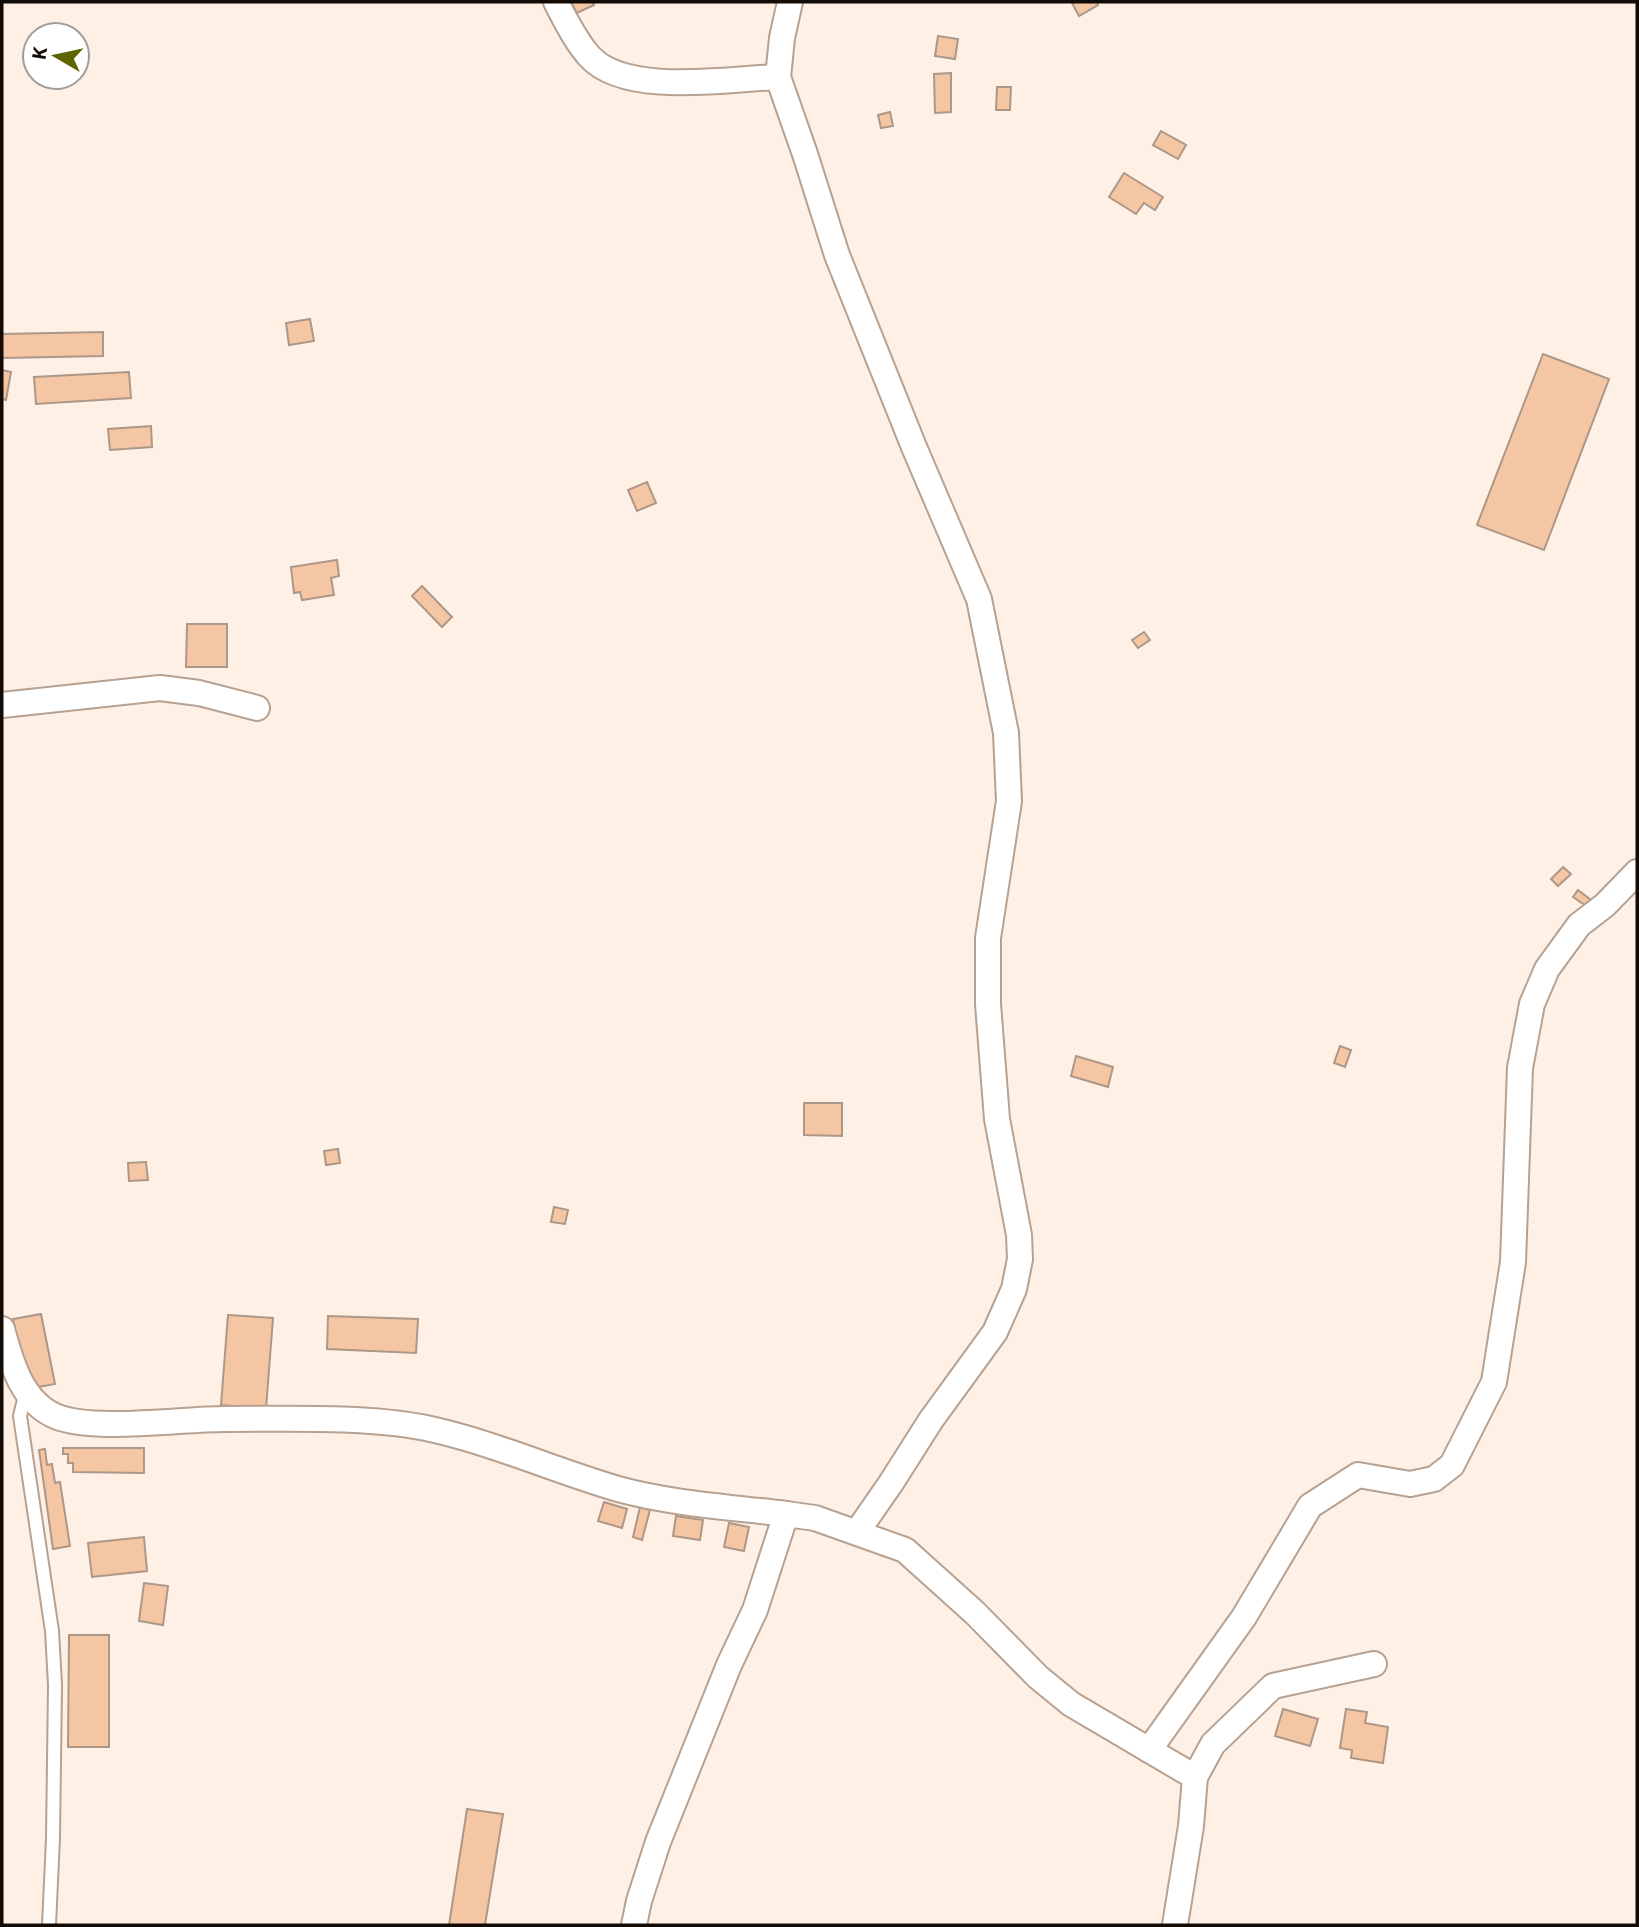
<svg xmlns="http://www.w3.org/2000/svg" width="1639" height="1927" font-family="'Noto Sans',sans-serif">
<style>
.building{fill:#f5c6a3;stroke:#ad9787;stroke-width:2}
.lines{fill:none;stroke-linecap:round;stroke-linejoin:round}
.service-casing{stroke:#b7a190;stroke-width:16}
.minor-casing{stroke:#b7a190;stroke-width:28}
.service{stroke:#fff;stroke-width:12}
.minor{stroke:#fff;stroke-width:24}
</style>
<rect width="100%" height="100%" fill="#fff0e6"/>
<!-- building -->
<g class="building">
<path d="M571,2H592L594,5L577,13Z"/>
<path d="M1075,2H1097L1098,5L1079,16L1072,3Z"/>
<path d="M938,36L958,39L955,59L935,56Z"/>
<path d="M951,73V112L935,113L934,74Z"/>
<path d="M997,87H1011L1010,110H996Z"/>
<path d="M890,112L893,126L881,128L878,115Z"/>
<path d="M1161,131L1186,145L1178,159L1153,145Z"/>
<path d="M1124,173L1163,197L1155,210L1144,203L1136,214L1109,197Z"/>
<path d="M310,319L314,341L289,345L286,323Z"/>
<path d="M103,332V356L2,358V334Z"/>
<path d="M1543,354L1609,379L1544,550L1477,525Z"/>
<path d="M2,370L11,372L6,400L2,399Z"/>
<path d="M129,372L131,398L36,404L34,377Z"/>
<path d="M151,426L152,447L110,450L108,429Z"/>
<path d="M647,482L656,503L637,511L628,490Z"/>
<path d="M337,560L339,576L331,578L334,595L302,600L300,592L294,593L291,567Z"/>
<path d="M422,586L452,617L442,627L412,596Z"/>
<path d="M187,624H227V667H186Z"/>
<path d="M1144,632L1150,640L1138,648L1132,640Z"/>
<path d="M1563,867L1571,874L1558,886L1551,879Z"/>
<path d="M1578,890L1591,900L1586,906L1573,897Z"/>
<path d="M1340,1046L1351,1050L1345,1067L1334,1063Z"/>
<path d="M1076,1056L1113,1067L1108,1087L1071,1076Z"/>
<path d="M804,1103H842V1136L804,1135Z"/>
<path d="M338,1149L340,1163L326,1165L324,1151Z"/>
<path d="M146,1162L148,1180L129,1181L128,1163Z"/>
<path d="M554,1207L568,1210L565,1224L551,1222Z"/>
<path d="M41,1314L55,1384L27,1389L13,1319Z"/>
<path d="M228,1315L273,1318L266,1409L221,1405Z"/>
<path d="M328,1316L418,1319L416,1353L327,1349Z"/>
<path d="M63,1448H144V1473L73,1472V1463H68V1454H63Z"/>
<path d="M45,1449L47,1465L52,1464L55,1483L60,1482L70,1546L53,1549L39,1450Z"/>
<path d="M604,1502L627,1509L622,1528L598,1521Z"/>
<path d="M640,1507L650,1510L642,1540L633,1537Z"/>
<path d="M676,1516L703,1520L700,1540L673,1536Z"/>
<path d="M729,1523L749,1527L744,1551L724,1547Z"/>
<path d="M144,1537L147,1571L92,1577L88,1543Z"/>
<path d="M144,1583L168,1586L163,1625L139,1621Z"/>
<path d="M69,1635H109V1747H68Z"/>
<path d="M1283,1709L1318,1719L1310,1746L1275,1736Z"/>
<path d="M1346,1709L1367,1712L1365,1723L1388,1727L1383,1763L1351,1758L1352,1750L1340,1748Z"/>
<path d="M467,1809L503,1814L485,1925H449Z"/>
</g>
<g class="lines">
<!-- service casing -->
<g class="service-casing">
<path id="service" d="M26,1392L20,1416L52,1631L55,1685L53,1838L49,1925"/>
</g>
<!-- minor casing -->
<g class="minor-casing">
<g id="minor">
<path d="M556,2C565,19 576,42 590,57C626,96 728,79 778,77"/>
<path d="M790,2L782,38L778,77L805,154L837,255L914,447L979,599L1006,733L1009,801L988,938V1004L997,1119L1019,1235L1020,1259L1014,1289L995,1332L931,1420L891,1483L857,1532"/>
<path d="M2,705L160,688L199,693L257,708"/>
<path d="M2,1329C11,1361 21,1401 55,1416C92,1432 181,1419 224,1419C287,1419 366,1416 426,1428C492,1442 553,1470 618,1489C673,1504 731,1507 786,1514"/>
<path d="M1149,1750L1244,1617L1310,1506L1358,1475L1410,1484L1434,1479L1452,1465L1494,1382L1513,1262L1520,1068L1532,1004L1547,969L1579,925L1605,905L1637,872"/>
<path d="M1195,1777L1213,1744L1273,1686L1374,1664"/>
<path d="M634,1925L639,1901L658,1842L729,1665L755,1610L786,1514L815,1518L905,1550L975,1613L1038,1677L1071,1704L1195,1777L1191,1826L1175,1925"/>
</g>
</g>
<!-- service -->
<use href="#service" class="service"/>
<!-- minor -->
<use href="#minor" class="minor"/>
</g>
<!-- border -->
<rect width="1639" height="1927" fill="none" stroke="#120b06" stroke-width="7"/>
<!-- north arrow -->
<g transform="translate(56 56) rotate(279)"><circle r="33" fill="#ffffff" stroke="#a09d9b" stroke-width="2"/>
<path d="M0-5L12 26L0 18L-12 26Z" fill="#5d6401"/>
<text y="-10" font-size="19" font-weight="bold" text-anchor="middle" fill="#120b06">K</text>
</g>
</svg>
